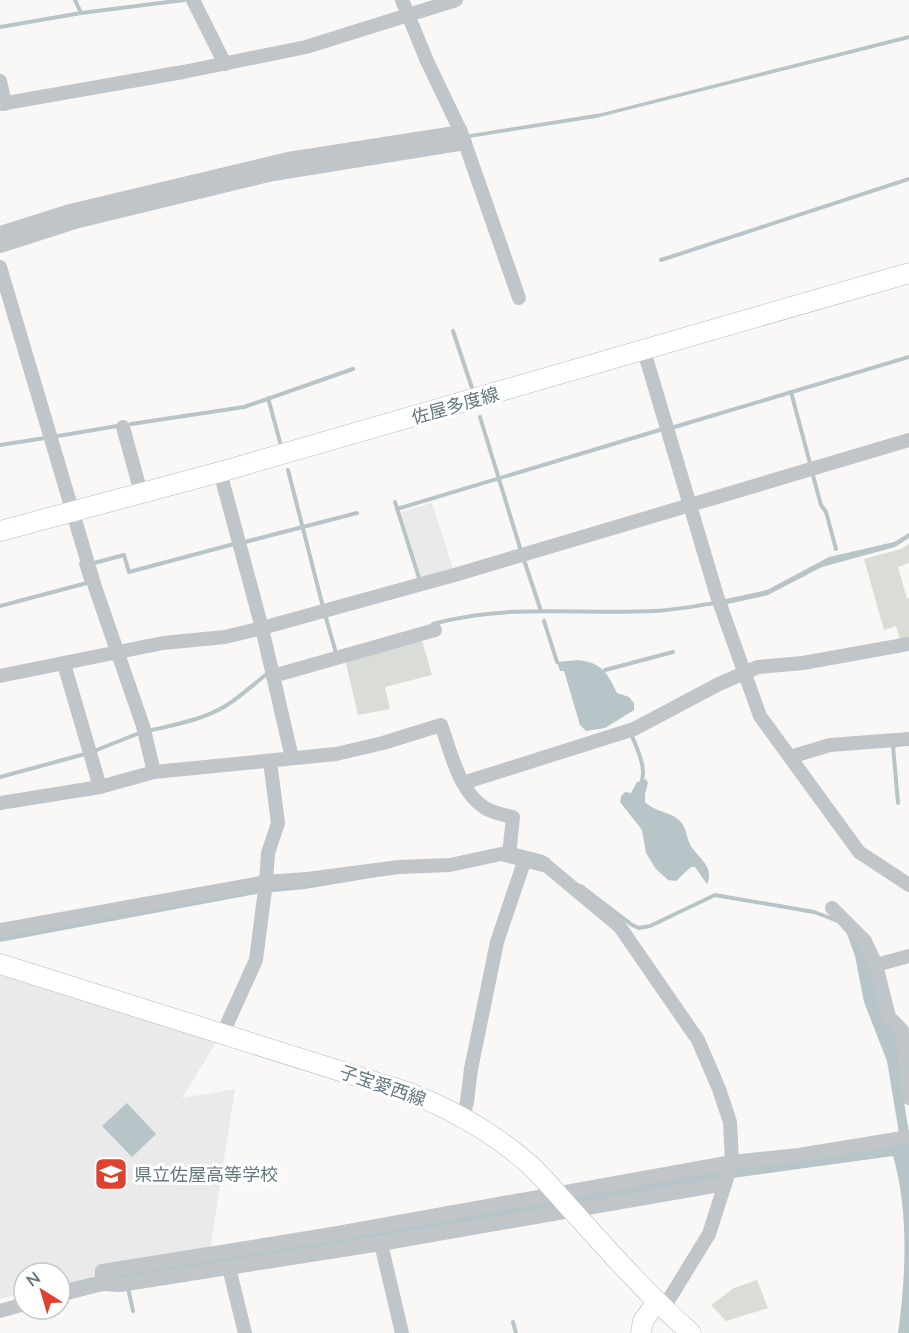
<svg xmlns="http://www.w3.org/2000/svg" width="909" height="1333" font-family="Lato,'Noto Sans JP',sans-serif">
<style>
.built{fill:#e9eae9}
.green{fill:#d9ddd5}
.water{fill:#b7c5c8}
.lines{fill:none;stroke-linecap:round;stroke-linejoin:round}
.stream{stroke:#b7c5c8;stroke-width:4}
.secondary-casing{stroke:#b2b9bc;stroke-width:21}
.street{stroke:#bfc5c8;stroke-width:14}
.secondary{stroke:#fff;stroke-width:20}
.labels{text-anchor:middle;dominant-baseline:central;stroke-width:6;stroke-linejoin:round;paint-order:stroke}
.street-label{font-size:18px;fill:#647880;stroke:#fff}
.poi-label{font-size:18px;fill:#647880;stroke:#fff;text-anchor:start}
</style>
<rect width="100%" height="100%" fill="#f9f8f6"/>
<!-- built -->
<g class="built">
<path d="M432,503L454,572L422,582L401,512Z"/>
<path d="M0,975L217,1041L182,1098L235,1089L210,1250L60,1285V1273H24V1293L0,1299Z"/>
</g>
<!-- green -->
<g class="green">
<path d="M909,544V563L898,567L907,599L909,598V637L900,639L896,626L884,630L864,559L901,549Z"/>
<path d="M421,637L432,675L385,687L390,709L358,715L345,659Z"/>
<path d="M757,1280L768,1308L726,1321L711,1305L734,1288Z"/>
</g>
<!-- water -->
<g class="water">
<path d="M909,35V39L596,118L456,140L276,165L602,113Z"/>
<path d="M909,533V538L895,547L822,567L768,595L723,605L721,600L767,590L829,557L894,542Z"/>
<path d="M578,660C603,663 607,673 617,693L629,697L634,703V710L605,728L586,731L580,725L564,671H560L557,662Z"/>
<path d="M646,779L648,783L645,794V802C655,812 671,812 679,820C686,826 686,835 689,842C694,856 716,865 707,884L695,867H691L676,881L668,880L656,869L646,853L642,830L620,802L621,796L625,792L631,793L637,782Z"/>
<path d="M376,874L377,877L305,889L262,893L0,942V937L270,887Z"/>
<path d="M838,923L860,940L898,1032L901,1084L909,1133V1333H898C906,1277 909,1210 893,1156L725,1179L60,1291V1285L98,1276L900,1139L887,1061L864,1002L855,956L847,934Z"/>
<path d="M127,1103L156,1134L132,1157L102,1126Z"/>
</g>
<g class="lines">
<!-- stream -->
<g class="stream">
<path d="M75,0L81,13"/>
<path d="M0,27L81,13L184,0"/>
<path d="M661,260L909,179"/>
<path d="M453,331L472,388"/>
<path d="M791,392L811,467"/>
<path d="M268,398L280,442"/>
<path d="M480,417L521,551"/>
<path d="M131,424L244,407L353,369"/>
<path d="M671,428L909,357"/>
<path d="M58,436L117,426"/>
<path d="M0,445L45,438"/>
<path d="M288,470L323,607"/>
<path d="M812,472L821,505L826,512L836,549"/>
<path d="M395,502L420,581"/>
<path d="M397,509L663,429"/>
<path d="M245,542L357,513"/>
<path d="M524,560L541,611"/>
<path d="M94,563L124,555L129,572L234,544"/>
<path d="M0,606L87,583L81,564"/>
<path d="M326,618L336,653"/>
<path d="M544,621L557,662"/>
<path d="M433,624C506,603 581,615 655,611C675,610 695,606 715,603"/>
<path d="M605,670L673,652"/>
<path d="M152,730C178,724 205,719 227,705C241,696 254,684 268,673"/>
<path d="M632,736C637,749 646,766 642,780"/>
<path d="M895,746H893L898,803"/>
<path d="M94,751L137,734"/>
<path d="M0,777L85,754"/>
<path d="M515,850L543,857L548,860"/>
<path d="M581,886L632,925L639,928L650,926L715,895L814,912L838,921"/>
<path d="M128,1288L133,1311"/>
<path d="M513,1322L516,1333"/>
</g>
<!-- secondary casing -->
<g class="secondary-casing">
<g id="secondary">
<path d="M0,531L220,472L909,273"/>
<path d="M0,964L407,1092C452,1109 492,1132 529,1164C547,1181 562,1200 579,1218C615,1258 650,1297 691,1333"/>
<path d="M641,1333L643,1321L656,1303"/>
</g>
</g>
<!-- street -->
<g class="street">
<path d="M193,0L225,64"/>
<path d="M402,0L427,61L461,132L519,298"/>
<path d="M0,81L5,104"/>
<path d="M0,104L183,72L306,47L456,0"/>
<path d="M0,233L70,211L288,159L461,132"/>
<path d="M0,246L75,222L273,174L465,143"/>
<path d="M0,267L95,587L143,726L154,772"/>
<path d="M644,351L717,596L760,716L859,852L909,885"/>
<path d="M123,427L141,493"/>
<path d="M220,472L262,628L292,758"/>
<path d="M64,664L100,787"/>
<path d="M0,676L163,643L225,637L262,628L458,574L909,440"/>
<path d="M273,676L435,630"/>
<path d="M790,757L830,745L909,739"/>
<path d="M463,783L634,729L719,684L758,667L803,663L909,644"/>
<path d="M0,803L100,787L154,772L336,754L383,743L441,725C451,752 459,792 485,808C493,813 504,815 513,817L509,855"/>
<path d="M832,908L865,941L876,965L889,1017L902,1030L909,1098"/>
<path d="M0,930L266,882L307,879L399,867L450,865L501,854L547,866L620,927L698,1040L719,1089L730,1122L732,1162L709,1234L663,1309"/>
<path d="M876,965L909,956"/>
<path d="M223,1033L256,960L266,882L268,853L278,823L270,761"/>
<path d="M463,1116L467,1102L471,1069L497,942L525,859"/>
<path d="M381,1244L402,1333"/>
<path d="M229,1268L245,1333"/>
<path d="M102,1284V1271L332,1234L732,1162L799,1155L909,1137"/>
<path d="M60,1295L102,1284L120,1285L381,1244L725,1184"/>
<path d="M0,1311L24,1304"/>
</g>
<!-- secondary -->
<use href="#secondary" class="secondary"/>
</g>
<!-- icons -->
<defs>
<g id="school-square" transform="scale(1.725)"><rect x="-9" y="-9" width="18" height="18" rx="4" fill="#df4330" stroke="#fff"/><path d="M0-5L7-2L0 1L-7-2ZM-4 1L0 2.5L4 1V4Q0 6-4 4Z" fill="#fff"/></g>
</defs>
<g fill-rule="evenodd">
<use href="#school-square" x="111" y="1174"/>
</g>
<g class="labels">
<!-- street labels -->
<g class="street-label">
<text transform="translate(455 405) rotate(-16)">佐屋多度線</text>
<text transform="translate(383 1085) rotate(19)">子宝愛西線</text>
</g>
<!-- poi labels -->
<g class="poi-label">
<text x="134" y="1174">県立佐屋高等学校</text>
</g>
</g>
<!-- north arrow -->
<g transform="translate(42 1291) rotate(323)"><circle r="28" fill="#ffffff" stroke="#c1c9cc" stroke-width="1.5"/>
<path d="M0-4.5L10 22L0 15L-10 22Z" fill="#df4330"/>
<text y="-9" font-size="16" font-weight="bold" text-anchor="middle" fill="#647880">N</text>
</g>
</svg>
